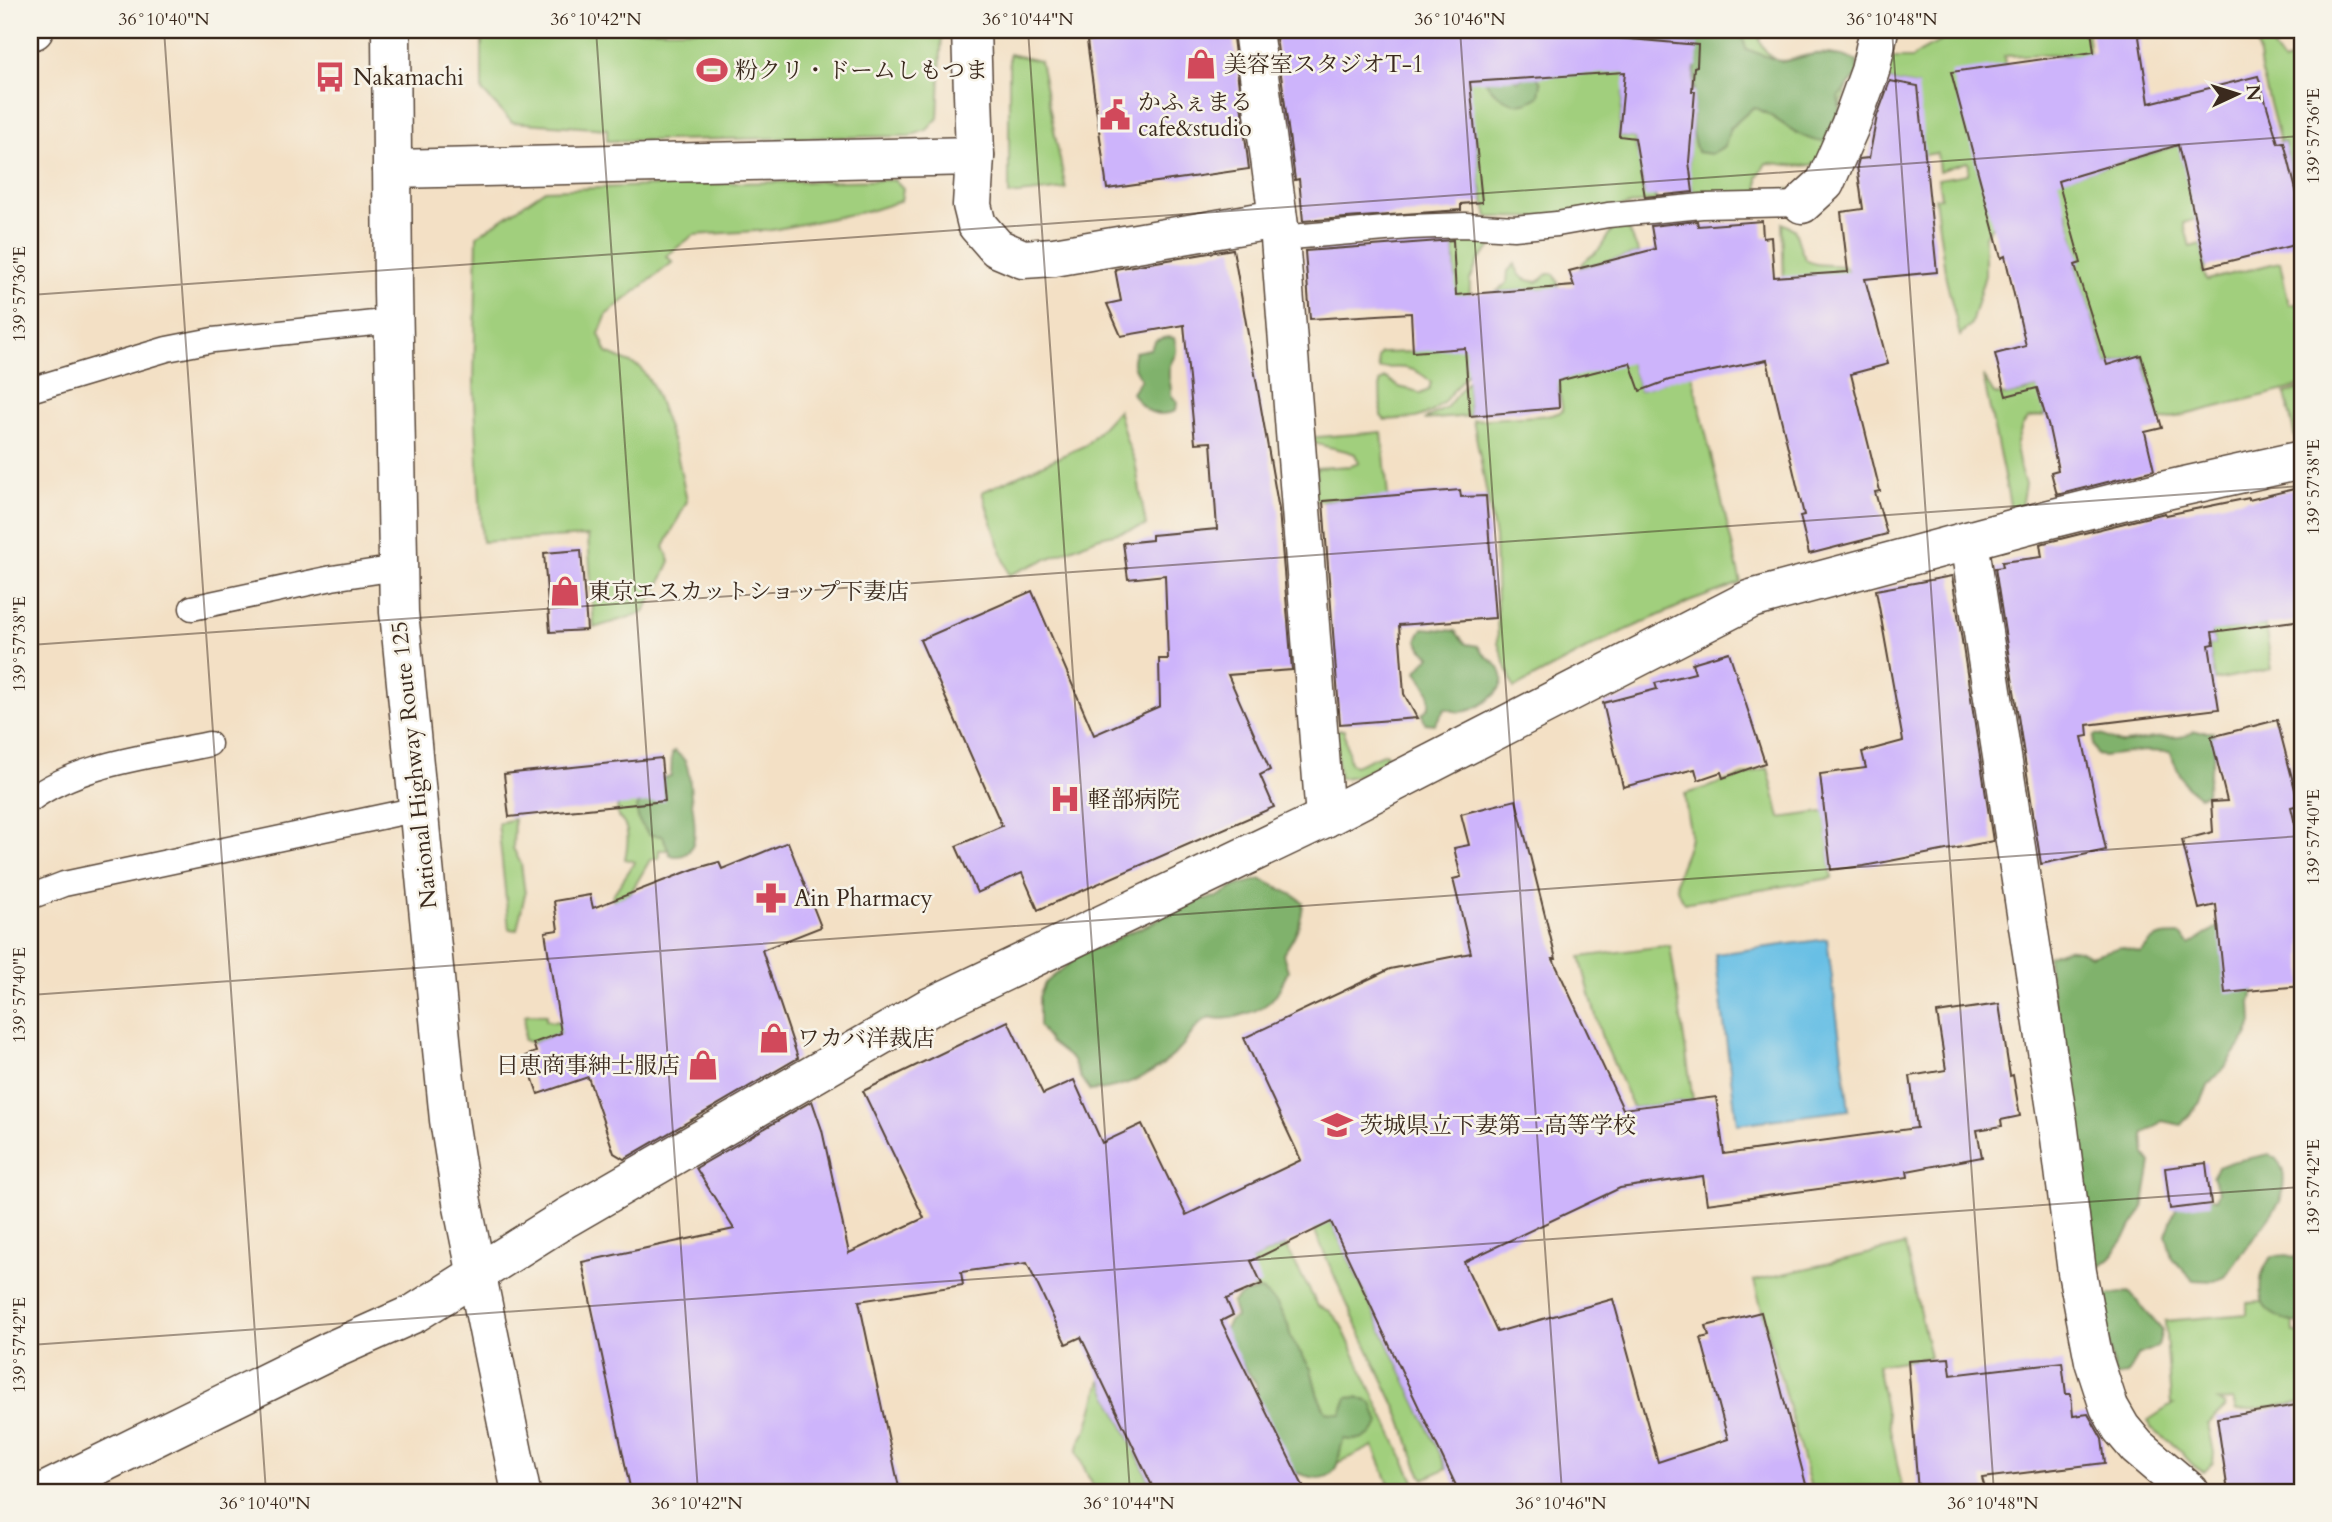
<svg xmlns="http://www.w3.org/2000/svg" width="2332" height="1522" font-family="Cardo,'Noto Serif JP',serif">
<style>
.green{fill:#a1cf7d;stroke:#6e7c4e;stroke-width:2}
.forest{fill:#80b26c;stroke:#5e6e45;stroke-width:2}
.water{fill:#67bfe5;stroke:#517482;stroke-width:2}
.building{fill:#cdb4fb}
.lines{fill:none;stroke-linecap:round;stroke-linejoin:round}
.service-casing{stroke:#574537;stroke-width:27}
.minor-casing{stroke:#574537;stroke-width:41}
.trunk-casing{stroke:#574537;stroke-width:41}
.service{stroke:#fff;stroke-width:24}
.minor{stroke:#fff;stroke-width:38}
.trunk{stroke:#fff;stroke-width:38}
.ticks{fill:none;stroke:#3b2a1e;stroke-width:2;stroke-opacity:0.45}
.labels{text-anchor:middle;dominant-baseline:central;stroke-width:5;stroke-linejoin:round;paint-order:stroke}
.poi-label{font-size:23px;fill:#3b2a1e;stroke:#f7f3e8;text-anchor:start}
.street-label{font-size:23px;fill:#3b2a1e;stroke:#f7f3e8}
.neatline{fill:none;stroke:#3b2a1e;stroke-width:2.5}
.ticks-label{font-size:18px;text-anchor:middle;fill:#3b2a1e}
</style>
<rect width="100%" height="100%" fill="#f7f3e8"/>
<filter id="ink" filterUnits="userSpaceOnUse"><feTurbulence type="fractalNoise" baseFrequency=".0143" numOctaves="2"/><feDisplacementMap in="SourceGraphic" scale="14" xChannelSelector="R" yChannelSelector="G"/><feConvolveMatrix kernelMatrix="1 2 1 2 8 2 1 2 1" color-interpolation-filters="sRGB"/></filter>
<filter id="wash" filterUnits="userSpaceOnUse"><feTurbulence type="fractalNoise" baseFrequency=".00686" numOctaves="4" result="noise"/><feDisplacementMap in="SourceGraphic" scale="28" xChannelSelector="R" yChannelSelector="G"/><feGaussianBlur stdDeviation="1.57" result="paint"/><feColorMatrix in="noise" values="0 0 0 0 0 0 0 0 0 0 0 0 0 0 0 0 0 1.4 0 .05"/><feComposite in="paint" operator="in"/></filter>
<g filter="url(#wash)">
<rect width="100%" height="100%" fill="#f3e0c5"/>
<!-- green -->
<g class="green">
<path d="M482,30H942L938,118L927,130L910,136L607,141V129L512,122L482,91Z"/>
<path d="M1461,30H1764L1759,40C1776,73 1785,58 1814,54C1828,52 1844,56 1857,61L1821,162C1801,170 1786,163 1766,163L1758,177V188L1766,190L1789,189L1790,194L1696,196C1681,173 1693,120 1695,92L1692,91L1696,46L1623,92L1619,136L1635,138C1634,149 1642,162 1645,174L1641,175L1644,193L1652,191L1657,200L1560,218L1488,217L1480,184L1475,130L1470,122Z"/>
<path d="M1954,30H2087L2090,57L2051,54L2004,56L2005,65L2053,181L2156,152L2220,131L2204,146L2180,152L2197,219L2184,223L2190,247L2201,244L2206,267L2203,271L2207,280L2280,262L2289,305L2302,303V386L2160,421L2142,355L2106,364C2098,330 2084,299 2075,265L2080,262L2067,212L1992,226L1985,235V275L1971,324L1960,336L1946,279L1935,198L1941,197L1938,179L1968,174L1969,165L1967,162L1939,171L1937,153L1918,156L1917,86L1885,80L1886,67L1893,58H1912C1925,46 1941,44 1954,33Z"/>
<path d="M2260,30L2283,62L2302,56V214L2284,142H2280L2261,69L2256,36Z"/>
<path d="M1009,54L1040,61L1066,189L1009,195Z"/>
<path d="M895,180L903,188L901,201L873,210L772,230L694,235L666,256L673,262L607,314L599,334L607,353L640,367L653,386L677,454L687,501L664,547L670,561L657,590L643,613L594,628L588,536L482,542L474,383L477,236L545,190L727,183Z"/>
<path d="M1625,221L1639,253L1580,268C1585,257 1594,256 1601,247C1609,235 1611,226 1625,221Z"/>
<path d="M1782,223L1794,229C1798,238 1800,250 1805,258C1812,268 1834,263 1845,267L1862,293L1871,301L1831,311L1785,319Z"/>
<path d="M1453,234H1490L1494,244L1478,261L1470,280L1468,372L1443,403L1432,412L1416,418L1385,420L1381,416L1380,382L1385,378C1392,380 1393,384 1399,387C1408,390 1413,388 1420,394L1429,390L1431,382C1415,366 1400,366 1379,369L1378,357L1381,353L1413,352L1455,278Z"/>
<path d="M1515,264C1519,278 1524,280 1538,282L1547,274H1554L1558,282L1559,297L1630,362L1640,391L1691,370L1741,583L1689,602L1602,641L1514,688L1498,643L1495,537L1473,420L1552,415L1563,411L1557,383L1546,289L1496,292L1507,283L1508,271Z"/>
<path d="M1983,376L1994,394L2006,396L2039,388L2045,415L2027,419L2022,426L2016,446L2020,469L2025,484L2021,507L2011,510Z"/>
<path d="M1471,377L1468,388L1470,416L1424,420L1446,408Z"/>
<path d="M2302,389V441L2296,442L2285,393Z"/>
<path d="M1118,410L1127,442L1135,461L1146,526L1097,538L1009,575L982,492L1086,445Z"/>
<path d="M1382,432L1388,497L1314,501L1317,468L1351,466L1359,463L1355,454C1338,447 1319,448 1304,438Z"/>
<path d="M2265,625L2272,669L2215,680L2209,645L2214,644L2211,628L2226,630Z"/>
<path d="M1339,730H1344L1350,763L1355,766L1385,753L1388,756C1375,769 1358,778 1339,778L1335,732Z"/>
<path d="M1768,768L1780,818L1830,811L1826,820L1832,878L1684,903C1664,876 1690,860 1690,833C1689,821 1685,809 1685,794Z"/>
<path d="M617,801L640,802L663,835L668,850H659V858L650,860L630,894L614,901L612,896L635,862L625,859C628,844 631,827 618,817Z"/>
<path d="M514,819L513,848L521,864L525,894L517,930L509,929L498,823Z"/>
<path d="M1670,945L1693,1100L1633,1108L1601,1035L1580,957Z"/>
<path d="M529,1014L546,1015V1020L553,1022L614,1014L533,1043L524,1040L525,1015Z"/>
<path d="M1316,1190L1447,1468L1424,1479C1411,1459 1409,1436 1399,1414C1365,1342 1330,1271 1301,1197Z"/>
<path d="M1285,1245L1318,1306L1330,1311L1340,1323L1415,1483L1396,1492H1371L1389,1484L1373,1446L1330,1467L1253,1287L1251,1261Z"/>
<path d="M1905,1245L1930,1357L1877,1365L1903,1492H1812L1754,1281Z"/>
<path d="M2292,1300L2294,1333H2302V1403L2236,1411L2233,1400L2218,1401L2225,1405V1408L2208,1424L2214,1453L2213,1463L2204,1472C2190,1466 2186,1455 2175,1446C2163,1435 2155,1437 2147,1421L2173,1404H2171L2165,1321L2247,1314V1303Z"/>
<path d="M1101,1380L1155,1492H1095L1077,1452L1080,1441L1087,1430Z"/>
</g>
<!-- forest -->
<g class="forest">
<path d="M1474,30H1506L1505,73L1518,81L1525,77L1536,75L1541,83L1539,96C1514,115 1490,94 1479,69C1474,58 1477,42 1474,30Z"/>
<path d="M1613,30H1747L1742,35L1746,49L1782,62L1815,54L1843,56L1857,61L1858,75L1838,97L1840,109L1825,142C1798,141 1779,117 1754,107L1730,128L1725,146L1711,154L1697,152L1692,134L1696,45L1601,38Z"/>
<path d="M1168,337L1174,338C1181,360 1169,357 1169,371C1168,380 1172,386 1171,395L1177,402L1176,411C1156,419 1143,411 1132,393L1141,379C1134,369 1130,364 1135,352L1150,349L1156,340Z"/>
<path d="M1423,628L1455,631L1466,644L1478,646C1486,661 1498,660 1502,675C1506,691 1481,707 1467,711C1459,713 1453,711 1445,708L1435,724L1425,723L1422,714L1429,707V692L1417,671L1430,656L1422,649L1417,640Z"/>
<path d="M2194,732H2213C2220,754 2206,772 2207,793L2199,796L2186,786L2169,752L2144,751L2103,756L2097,755L2093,745L2094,735C2105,733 2110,741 2121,743C2132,744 2143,739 2155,738C2169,736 2181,740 2194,732Z"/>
<path d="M675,751C679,755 685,759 686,763C690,773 690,786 691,796C694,816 704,863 670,855L663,836L649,835L639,821L636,808L659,779L671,776L672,754Z"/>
<path d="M1261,879L1297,897L1303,902C1302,923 1295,937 1283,954L1288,971C1284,980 1280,990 1274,997C1264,1011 1226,1023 1210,1017C1197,1023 1192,1034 1183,1045C1160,1073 1126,1088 1090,1091L1080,1077L1073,1060L1050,1042L1039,1026V997L1045,983L1086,950L1105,946L1125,934L1150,924L1185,902L1217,897L1236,886Z"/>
<path d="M2225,922L2257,976L2251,1003L2252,1023L2247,1036L2225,1067L2209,1084L2202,1100L2181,1125L2162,1121L2143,1135L2145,1155L2151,1163L2143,1209L2111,1258L2101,1266L2093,1268L2047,956C2066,948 2073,945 2090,956L2121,947L2141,953C2155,935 2159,935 2181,935L2190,945Z"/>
<path d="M2270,1154C2288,1166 2285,1183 2280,1202L2225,1277L2214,1281L2193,1280L2172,1258L2166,1235L2177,1206L2199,1194L2216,1199L2219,1191L2212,1177L2218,1167L2231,1162Z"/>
<path d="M2286,1255L2302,1259V1324C2292,1323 2273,1317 2266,1308C2257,1295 2259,1272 2270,1260C2274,1255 2281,1256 2286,1255Z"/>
<path d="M1261,1290L1277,1304L1288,1325L1291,1338L1311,1369L1318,1396L1326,1412L1341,1414L1347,1398L1357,1397L1372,1403L1379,1423C1374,1437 1358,1442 1344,1439C1340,1448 1340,1453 1338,1462C1331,1485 1311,1478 1294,1472L1255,1396L1257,1385L1235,1354L1223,1332L1229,1321L1236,1317L1232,1303L1243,1294Z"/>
<path d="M2129,1292L2162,1330L2158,1346L2138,1355L2128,1374L2115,1376L2100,1296Z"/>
</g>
<!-- water -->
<path class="water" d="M1827,939L1849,1110L1737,1124L1715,954Z"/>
<g id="blocks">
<!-- building -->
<g class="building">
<path d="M1110,30H1232L1249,169L1107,189L1087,41L1111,37Z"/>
<path d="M1275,30H1596L1597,36L1698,45L1697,66L1694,67L1692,91H1695L1689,162L1693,192L1645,197L1635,138L1619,136L1625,72L1470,82L1482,202L1461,204V210L1303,221L1299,179L1295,180Z"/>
<path d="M2091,30H2138L2149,103L2258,76L2278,143L2284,142L2302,214V243L2206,267L2178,145L2058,181L2081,263L2075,265L2107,365L2141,355L2162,428L2145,432L2154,470L2057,495L2051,472L2058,470L2049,428L2037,388L2006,396L1995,354L2026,346L2005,256L2001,258L1951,72L2094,52Z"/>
<path d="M1890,81L1918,86L1937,272L1865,279L1888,364L1851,374L1880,491L1875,492L1887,534L1809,554L1800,516L1804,515L1767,360L1669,380L1640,391L1630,363L1558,381L1559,408L1470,416L1465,348L1413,352L1411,313L1310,319L1305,251L1453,240L1456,295L1574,286L1569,271L1655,249L1651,226L1697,221L1698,226L1762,221L1763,238L1771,237L1774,277L1848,272L1841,212L1863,209L1857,166L1859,159L1869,158L1877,116Z"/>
<path d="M1233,249L1279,510L1292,670L1228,675L1270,770L1260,775L1274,807L1038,910L1022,873L977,893L956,846L1002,826L920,640L1032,591L1094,735L1160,706L1159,659H1168L1165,575L1128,579L1123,543L1152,540V535L1217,529L1211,442L1195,443L1184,325L1121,336L1107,304L1121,301L1115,269Z"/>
<path d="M2302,487V620L2212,632L2214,644L2209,645L2219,709L2087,725L2088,736L2082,737L2106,850L2041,864L1995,568L2003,567L2002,562L2042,557L2040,544L2165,513L2166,515L2249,498V500Z"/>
<path d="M1460,490L1461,497L1486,496L1495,618L1399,625L1404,694L1417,718L1340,724L1323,501Z"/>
<path d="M581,550L587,630L550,632L544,553Z"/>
<path d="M1952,576L1993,841L1864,866L1831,870L1820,774L1866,768L1862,752L1903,741L1876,590Z"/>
<path d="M1729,652L1765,763L1723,778L1721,772L1698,780L1695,769L1623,787L1603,703L1657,689L1655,683L1695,673L1692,663Z"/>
<path d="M2277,720L2299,805L2291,807L2302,854V986L2225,993L2216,905L2199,909L2182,840L2213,832L2211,802L2227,801L2211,737Z"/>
<path d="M661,758L665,801L509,817L504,774Z"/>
<path d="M1516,800L1556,959H1553L1623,1109L1716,1097L1724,1154L1917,1128L1910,1076L1946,1070L1937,1013L1999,1004L2010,1076L2013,1075L2020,1116L2001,1120L2002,1126L1977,1130L1982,1157L1907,1171L1908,1177L1707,1204L1703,1176L1620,1188L1464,1262L1497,1332L1613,1299L1658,1462L1728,1439L1701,1338L1709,1336L1706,1326L1761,1312L1808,1492H1588V1488L1573,1492H1459L1331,1222L1251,1261L1262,1284L1226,1299L1233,1315L1221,1321L1306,1492H1155L1081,1337L1066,1344L1027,1263L961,1272L963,1285L859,1301L900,1492H631L582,1262L734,1229L696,1168L812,1101L822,1130L849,1253L924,1218L863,1091L1008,1021L1043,1094L1074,1080L1102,1143L1142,1124L1186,1215L1301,1160L1244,1038L1390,969L1471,953L1453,879L1461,877L1454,848L1469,845L1461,814Z"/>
<path d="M788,842L821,927L762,950L798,1058L624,1159L614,1153L588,1077L538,1094L525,1056L536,1052L533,1043L561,1033L545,932L558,930L554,901L590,895L593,908L694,869L719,862L722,869Z"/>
<path d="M2206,1163L2211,1204L2170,1209L2165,1168Z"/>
<path d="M1949,1358L1951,1375L2062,1362L2066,1394H2071L2073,1416L2088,1414L2102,1439L2105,1463L1982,1478L1986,1492H1918L1908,1361Z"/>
<path d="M2297,1405L2302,1442V1492H2228L2217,1418Z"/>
</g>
</g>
</g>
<g filter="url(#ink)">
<use href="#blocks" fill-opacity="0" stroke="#574537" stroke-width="2"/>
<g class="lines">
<!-- service casing -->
<g class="service-casing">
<g id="service">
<path d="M1279,238L1409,227L1465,225L1514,228L1557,224L1608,215L1702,206L1802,204"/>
<path d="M30,390L167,349L213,340L393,321"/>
<path d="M192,608L332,578L397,568"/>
<path d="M30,800C80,763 149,757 209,744"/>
<path d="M30,897L64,884L418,809"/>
</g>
</g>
<!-- minor casing -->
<g class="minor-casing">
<g id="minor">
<path d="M1253,30L1279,226L1325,818"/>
<path d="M30,31L34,30"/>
<path d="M975,156L972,205L977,225L997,248L1023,259L1054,257L1277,219"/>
<path d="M392,169L975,156L971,30"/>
<path d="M1802,204L1825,183L1850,126L1870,71L1879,30"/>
<path d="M1969,541L2058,1122L2077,1272L2094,1361L2109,1407L2121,1428L2137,1447L2190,1492"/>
<path d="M44,1492L332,1350L415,1313L566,1218L930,1007L1325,818L1751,599L2034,523L2162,491L2302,460"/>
</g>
</g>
<!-- trunk casing -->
<g class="trunk-casing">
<path id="trunk" d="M391,30L393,289L399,612L449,1120L462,1202L521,1492"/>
</g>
<!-- service -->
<use href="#service" class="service"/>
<!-- minor -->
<use href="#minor" class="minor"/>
<!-- trunk -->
<use href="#trunk" class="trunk"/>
</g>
</g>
<!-- ticks -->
<path class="ticks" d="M164,30L266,1492M596,30L698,1492M1028,30L1130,1492M1460,30L1562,1492M1892,30L1994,1492M30,295L2302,136M30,645L2302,486M30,995L2302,836M30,1345L2302,1187"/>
<!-- icons -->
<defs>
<g id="shop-bare" transform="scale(2.415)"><path d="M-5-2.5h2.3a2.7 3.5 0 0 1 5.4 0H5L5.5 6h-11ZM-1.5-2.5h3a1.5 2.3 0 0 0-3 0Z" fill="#d1495b" stroke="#f7f3e8" stroke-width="2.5" paint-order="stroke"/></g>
<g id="stadium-bare" transform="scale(2.415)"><path d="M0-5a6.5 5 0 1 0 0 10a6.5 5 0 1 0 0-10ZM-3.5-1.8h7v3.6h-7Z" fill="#d1495b" stroke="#f7f3e8" stroke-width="2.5" paint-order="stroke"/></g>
<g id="bus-bare" transform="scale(2.415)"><path d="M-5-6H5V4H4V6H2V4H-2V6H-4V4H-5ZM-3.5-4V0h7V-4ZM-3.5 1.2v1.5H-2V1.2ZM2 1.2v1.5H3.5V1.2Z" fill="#d1495b" stroke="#f7f3e8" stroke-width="2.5" paint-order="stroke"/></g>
<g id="civic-bare" transform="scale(2.415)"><path d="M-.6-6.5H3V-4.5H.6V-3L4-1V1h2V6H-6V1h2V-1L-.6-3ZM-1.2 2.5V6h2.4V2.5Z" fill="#d1495b" stroke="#f7f3e8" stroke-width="2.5" paint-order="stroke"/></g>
<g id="hospital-bare" transform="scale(2.415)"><path d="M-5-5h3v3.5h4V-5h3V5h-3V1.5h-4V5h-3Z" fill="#d1495b" stroke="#f7f3e8" stroke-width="2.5" paint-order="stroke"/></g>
<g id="pharmacy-bare" transform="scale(2.415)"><path d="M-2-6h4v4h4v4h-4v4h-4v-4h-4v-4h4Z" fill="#d1495b" stroke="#f7f3e8" stroke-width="2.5" paint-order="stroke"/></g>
<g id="school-bare" transform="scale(2.415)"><path d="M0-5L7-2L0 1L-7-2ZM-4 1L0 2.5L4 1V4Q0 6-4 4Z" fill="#d1495b" stroke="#f7f3e8" stroke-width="2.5" paint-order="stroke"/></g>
</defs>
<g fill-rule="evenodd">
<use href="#shop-bare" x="1201" y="64"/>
<use href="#stadium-bare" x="712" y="70"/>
<use href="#bus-bare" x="330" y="77"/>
<use href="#civic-bare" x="1115" y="115"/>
<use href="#shop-bare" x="565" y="591"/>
<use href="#hospital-bare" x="1065" y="799"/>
<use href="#pharmacy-bare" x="771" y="898"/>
<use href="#shop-bare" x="774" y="1038"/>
<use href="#shop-bare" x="703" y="1065"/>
<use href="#school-bare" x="1337" y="1125"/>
</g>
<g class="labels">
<!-- poi labels -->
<g class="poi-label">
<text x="1224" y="64">美容室スタジオT-1</text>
<text x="735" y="70">粉クリ・ドームしもつま</text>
<text x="353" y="77">Nakamachi</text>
<text x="1138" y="102">かふぇまる<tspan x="1138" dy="26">cafe&amp;studio</tspan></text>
<text x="588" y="591">東京エスカットショップ下妻店</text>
<text x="1088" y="799">軽部病院</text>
<text x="794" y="898">Ain Pharmacy</text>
<text x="797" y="1038">ワカバ洋裁店</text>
<text x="680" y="1065" text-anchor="end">日恵商事紳士服店</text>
<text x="1360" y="1125">茨城県立下妻第二高等学校</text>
</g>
<!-- street labels -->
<g class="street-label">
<text transform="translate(414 765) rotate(-96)">National Highway Route 125</text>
</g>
</g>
<!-- margin -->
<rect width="2332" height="1522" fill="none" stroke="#f7f3e8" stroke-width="77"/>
<!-- north arrow -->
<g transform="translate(2237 94) rotate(86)" stroke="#f7f3e8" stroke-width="5" paint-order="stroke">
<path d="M0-5L12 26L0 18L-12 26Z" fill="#3b2a1e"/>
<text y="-10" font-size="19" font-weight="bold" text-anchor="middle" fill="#3b2a1e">N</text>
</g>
<rect x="38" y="38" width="2256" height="1446" class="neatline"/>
<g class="ticks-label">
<text x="164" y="25">36°10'40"N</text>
<text x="596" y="25">36°10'42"N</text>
<text x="1028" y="25">36°10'44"N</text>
<text x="1460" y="25">36°10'46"N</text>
<text x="1892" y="25">36°10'48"N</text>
<text transform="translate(2313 136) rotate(-90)" y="6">139°57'36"E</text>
<text transform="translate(19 294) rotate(-90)" y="6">139°57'36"E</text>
<text transform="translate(2313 487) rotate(-90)" y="6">139°57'38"E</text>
<text transform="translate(19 644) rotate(-90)" y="6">139°57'38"E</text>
<text transform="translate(2313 837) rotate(-90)" y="6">139°57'40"E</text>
<text transform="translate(19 995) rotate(-90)" y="6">139°57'40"E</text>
<text transform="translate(2313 1187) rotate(-90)" y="6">139°57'42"E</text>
<text transform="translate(19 1345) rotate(-90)" y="6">139°57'42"E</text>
<text x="265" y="1509">36°10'40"N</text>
<text x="697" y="1509">36°10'42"N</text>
<text x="1129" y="1509">36°10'44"N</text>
<text x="1561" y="1509">36°10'46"N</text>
<text x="1993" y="1509">36°10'48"N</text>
</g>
</svg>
